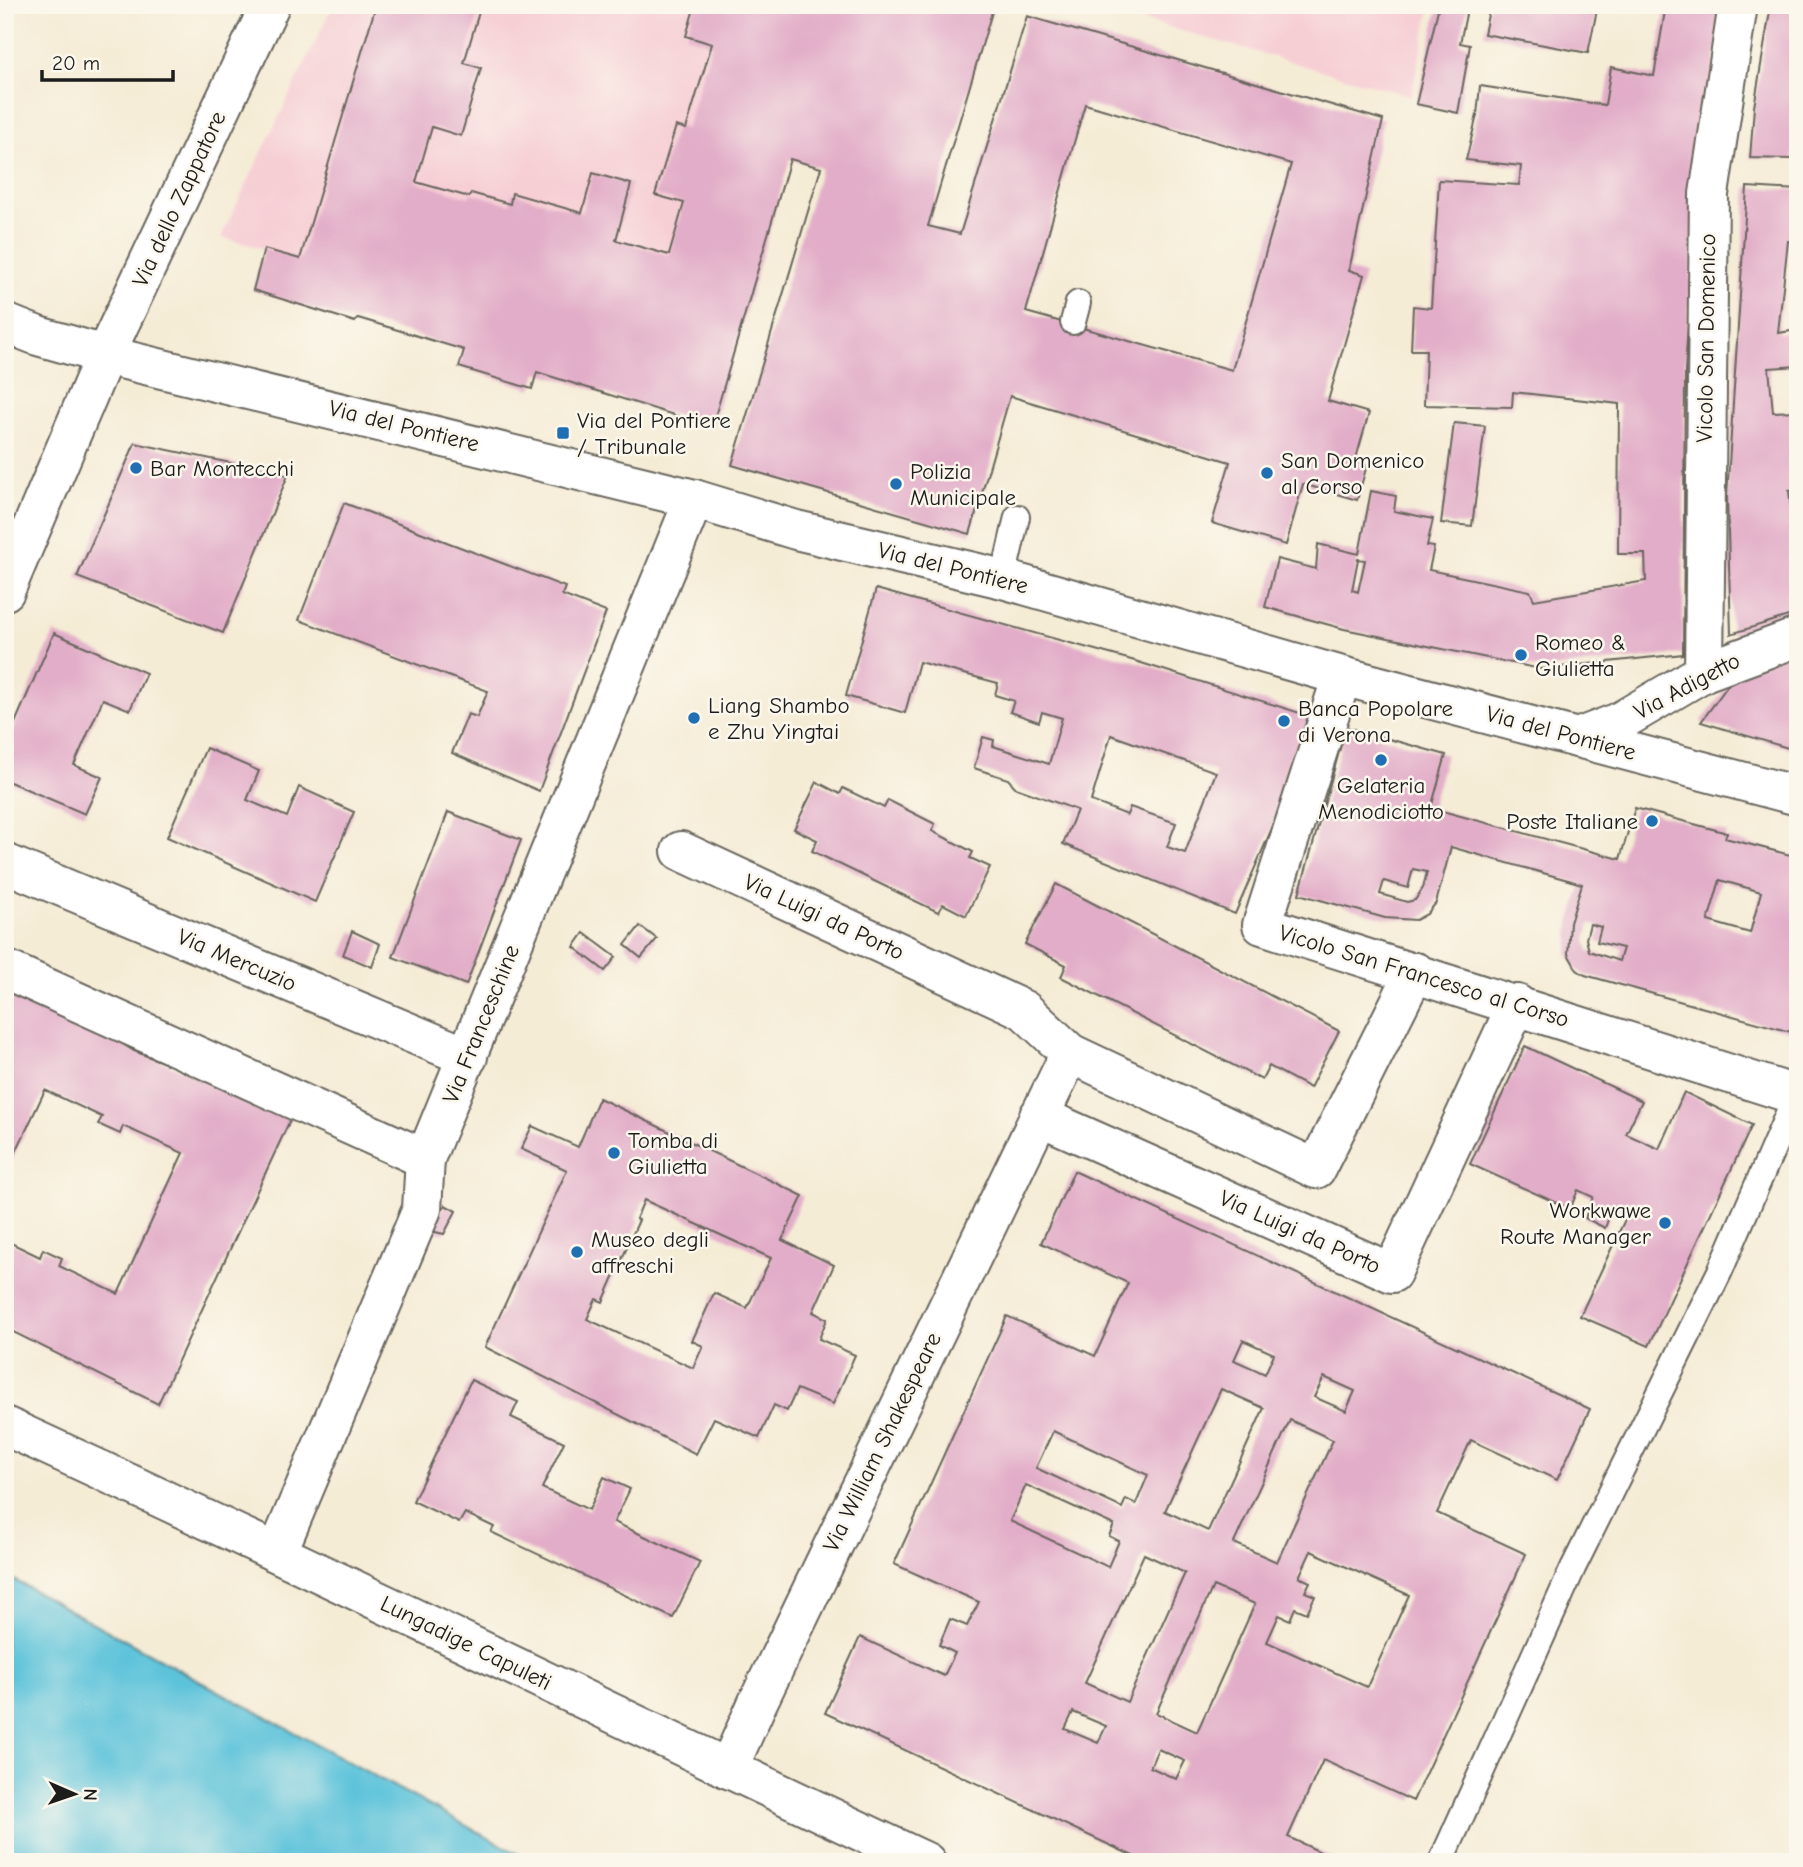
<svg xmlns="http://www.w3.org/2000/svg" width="1803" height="1867" font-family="'Comic Neue',sans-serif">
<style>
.built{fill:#f6cfd5}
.water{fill:#5dc3da;stroke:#3c707b;stroke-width:2}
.building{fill:#e2adc8;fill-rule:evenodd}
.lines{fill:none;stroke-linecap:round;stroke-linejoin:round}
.service-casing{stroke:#68655d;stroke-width:28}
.minor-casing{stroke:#68655d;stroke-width:42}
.tertiary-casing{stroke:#68655d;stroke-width:42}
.service{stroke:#fff;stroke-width:24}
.minor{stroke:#fff;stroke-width:38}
.tertiary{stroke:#fff;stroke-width:38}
.poi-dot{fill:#1f6fb2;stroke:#fbf7ec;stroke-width:2.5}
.labels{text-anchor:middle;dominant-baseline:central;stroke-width:5;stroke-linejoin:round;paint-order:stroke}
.street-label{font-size:23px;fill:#1c1c1c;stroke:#fbf7ec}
.poi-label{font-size:23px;fill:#1c1c1c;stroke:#fbf7ec;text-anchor:start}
</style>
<rect width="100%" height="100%" fill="#fbf7ec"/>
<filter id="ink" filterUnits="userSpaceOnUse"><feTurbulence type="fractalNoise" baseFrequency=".0143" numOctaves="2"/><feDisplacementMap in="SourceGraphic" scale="14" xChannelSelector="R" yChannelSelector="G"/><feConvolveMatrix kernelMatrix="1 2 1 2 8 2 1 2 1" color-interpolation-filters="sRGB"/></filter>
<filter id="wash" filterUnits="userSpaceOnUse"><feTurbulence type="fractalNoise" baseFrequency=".00686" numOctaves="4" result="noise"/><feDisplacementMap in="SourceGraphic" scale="28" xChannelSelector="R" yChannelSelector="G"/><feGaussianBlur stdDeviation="1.57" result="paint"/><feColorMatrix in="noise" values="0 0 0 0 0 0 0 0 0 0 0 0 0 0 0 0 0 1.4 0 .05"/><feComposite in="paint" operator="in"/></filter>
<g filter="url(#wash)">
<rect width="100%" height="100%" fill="#f5ecd6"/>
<!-- built -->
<g class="built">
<path d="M333,5H994L928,226L813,193L821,168L790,159L712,427L538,372L532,389L459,367L463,350L359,319L355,322L253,290L264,249L221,237Z"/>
<path d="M1091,5H1431L1411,96Z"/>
</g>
<!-- water -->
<path class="water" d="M5,1575L533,1862H5Z"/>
<g id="blocks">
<!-- building -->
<g class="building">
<path d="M376,5H481L464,63L481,68L461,136L432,127L416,182L469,197L471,193L510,204L512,193L582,213L593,173L631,184L616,240L669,255L684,203L655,195L676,126L686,129L712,44L686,36L695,5H994L928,226L960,234L1027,16L1383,120L1349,270L1364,275L1328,401L1369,413L1355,462L1367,465L1357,500L1303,484L1286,545L1212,523L1230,462L1010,396L970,534L732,465L821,168L790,159L712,427L537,372L532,389L459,367L464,350L358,318L355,322L253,290L264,249L300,259ZM1085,104L1291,164L1232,370L1026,312Z"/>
<path d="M1439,5H1468L1460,43L1470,45L1458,113L1416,104Z"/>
<path d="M1490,5H1598L1588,53L1484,34Z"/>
<path d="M1666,5H1722L1694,224L1685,371L1683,654L1541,669L1344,629L1265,607L1277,559L1316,569L1318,544L1359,554L1371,491L1396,496L1394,511L1433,519L1427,546L1434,547L1429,570L1530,591L1534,600L1646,581L1645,554H1618L1619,404L1513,392L1512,407L1424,405L1426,350H1411L1413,306L1431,308L1439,180L1519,185L1521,166L1466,160L1477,115L1480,86L1605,105L1611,67L1654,76ZM1358,559L1365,560L1358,592L1352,590Z"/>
<path d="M1771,5H1798V108L1793,159L1750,158L1754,107Z"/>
<path d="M1747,187L1798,190V242L1788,241L1778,333L1798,330V366L1769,368L1773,412L1798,411V490L1789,491L1795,544H1798V613L1731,634L1727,496Z"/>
<path d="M1454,423L1485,426L1472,526L1441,523Z"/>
<path d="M135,443L288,475L223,633L77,577Z"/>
<path d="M344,503L565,587L562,595L606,612L539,791L452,753L468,714L477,717L488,691L299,620Z"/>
<path d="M876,589L1135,661L1319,719L1235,914L1063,844L1077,810L1016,788L1008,779L974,768L983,737L994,740L993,746L1049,764L1062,718L1042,712L1039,722L1010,712L1014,701L995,695L998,683L919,662L905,713L846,696ZM1111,735L1216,772L1185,853L1167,847L1176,823L1130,807L1127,815L1091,801Z"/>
<path d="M54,633L146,673L130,710L103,699L74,765L102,777L85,814L5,780V746Z"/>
<path d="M1798,648V751L1701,722L1734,677Z"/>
<path d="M1346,727L1446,755L1431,808L1620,859L1635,808L1727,833L1725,838L1798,857V1034L1585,975L1577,970L1568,954L1570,923L1582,884L1451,847L1436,903L1427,914L1416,920L1385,918L1299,894ZM1413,869L1427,872L1423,888L1415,900L1407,902L1380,894L1384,881L1408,888ZM1720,880L1761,892L1750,933L1708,921ZM1590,924L1601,927L1597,942L1623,948L1619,961L1589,951L1586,939Z"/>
<path d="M206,748L259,771L247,800L287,817L299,787L354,812L315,902L167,837Z"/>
<path d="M817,782L840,794L843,788L884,808L888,800L935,824L932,831L973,852L970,858L990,867L966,916L943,904L938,912L812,851L817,840L794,829Z"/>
<path d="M448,812L521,840L466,985L393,957Z"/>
<path d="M1056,884L1339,1031L1310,1088L1269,1066L1262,1080L1061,977L1066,965L1025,944Z"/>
<path d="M640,926L657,939L641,958L625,945Z"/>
<path d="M352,931L380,944L372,967L343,955Z"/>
<path d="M584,933L616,957L605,971L574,947Z"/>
<path d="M5,986L99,1029L134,1051L196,1075L291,1118L158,1404L5,1328V1240L40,1257L43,1249L62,1258L59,1266L118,1294L183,1153L123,1126L120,1134L98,1124L102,1117L45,1090L5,1175Z"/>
<path d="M1525,1046L1642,1101L1626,1134L1659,1149L1684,1092L1752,1125L1649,1346L1580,1316L1628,1213L1613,1206L1605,1228L1585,1218L1593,1197L1578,1190L1570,1209L1470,1164Z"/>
<path d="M599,1098L803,1196L782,1240L834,1265L813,1312L827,1319L819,1339L855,1355L833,1404L797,1389L787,1411L774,1405L759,1438L714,1418L696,1454L485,1347L567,1170L521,1149L532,1126L578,1147ZM644,1200L771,1258L747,1308L714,1293L692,1341L703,1346L693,1368L587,1319L596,1299L603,1302L639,1220L636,1219Z"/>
<path d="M1074,1171L1590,1409L1557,1480L1471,1440L1437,1513L1526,1554L1413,1801L1323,1760L1288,1837L1342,1862H1146L825,1713L860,1637L944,1676L955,1653L939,1645L950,1619L967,1626L979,1602L894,1564L1007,1316L1095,1356L1128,1283L1041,1243ZM1243,1340L1274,1354L1265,1374L1234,1360ZM1324,1377L1355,1391L1346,1411L1314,1397ZM1221,1389L1264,1408L1208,1531L1165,1511ZM1290,1420L1333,1440L1277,1562L1234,1543ZM1053,1431L1148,1475L1136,1504L1126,1499L1122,1508L1036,1468ZM1026,1485L1114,1525L1109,1536L1119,1541L1108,1567L1010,1521ZM1311,1551L1409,1595L1367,1687L1267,1642L1279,1615L1290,1620L1295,1608L1307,1613L1315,1596L1305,1592L1310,1582L1299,1577ZM1144,1554L1185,1573L1127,1702L1085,1683ZM1213,1586L1255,1604L1197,1732L1156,1713ZM1073,1712L1106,1726L1098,1743L1065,1729ZM1158,1749L1185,1761L1176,1779L1150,1767Z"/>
<path d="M445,1205L456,1211L444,1234L431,1231Z"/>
<path d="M471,1380L518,1402L511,1417L564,1442L542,1488L589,1510L604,1477L630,1489L614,1522L700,1562L673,1618L491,1532L494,1527L465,1513L459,1523L413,1501Z"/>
</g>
</g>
</g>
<g filter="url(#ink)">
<use href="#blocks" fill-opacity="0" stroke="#68655d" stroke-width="2"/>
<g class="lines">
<!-- service casing -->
<g class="service-casing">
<g id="service">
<path d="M1073,322L1078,303"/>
<path d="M1003,579L1017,517"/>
<path d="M1441,1862L1573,1568L1720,1271L1796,1095"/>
</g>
</g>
<!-- minor casing -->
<g class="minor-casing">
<g id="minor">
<path d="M1704,672L1709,194L1738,5"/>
<path d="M1342,676L1262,925L1796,1095"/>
<path d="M1577,738L1619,722L1704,672L1798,637"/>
<path d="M681,851L1024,1010L1070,1053"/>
<path d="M5,863L468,1057"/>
<path d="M5,969L425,1159"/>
<path d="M1039,1116L1392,1273L1517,1004"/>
<path d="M278,1551L422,1209L425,1159L694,499"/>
<path d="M728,1769L758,1702L1070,1053L1316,1169L1415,972"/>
</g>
</g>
<!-- tertiary casing -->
<g class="tertiary-casing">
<g id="tertiary">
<path d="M5,323L38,336L105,355L694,499L796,530L1003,579L1342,676L1798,796"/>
<path d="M5,591L105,355L270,5"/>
<path d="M5,1426C314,1567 618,1718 926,1862"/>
</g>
</g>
<!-- service -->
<use href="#service" class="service"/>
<!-- minor -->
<use href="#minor" class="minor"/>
<!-- tertiary -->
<use href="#tertiary" class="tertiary"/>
</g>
</g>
<!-- markers -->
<g class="poi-dot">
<rect x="556" y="426" width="14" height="14" rx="3.5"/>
<circle cx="136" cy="468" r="7"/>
<circle cx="1267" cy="473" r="7"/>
<circle cx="896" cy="484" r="7"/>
<circle cx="1521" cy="655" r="7"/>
<circle cx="694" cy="718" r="7"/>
<circle cx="1284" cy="721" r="7"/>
<circle cx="1381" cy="760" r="7"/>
<circle cx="1652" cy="821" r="7"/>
<circle cx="614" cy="1153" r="7"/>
<circle cx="1665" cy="1223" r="7"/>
<circle cx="577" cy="1252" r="7"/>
</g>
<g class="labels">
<!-- street labels -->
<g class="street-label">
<text transform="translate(179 199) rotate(-65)">Via dello Zappatore</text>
<text transform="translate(1706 338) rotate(-89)">Vicolo San Domenico</text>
<text transform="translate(404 426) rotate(14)">Via del Pontiere</text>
<text transform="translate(953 568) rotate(14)">Via del Pontiere</text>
<text transform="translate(1687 686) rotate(-28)">Via Adigetto</text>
<text transform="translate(1561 733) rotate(15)">Via del Pontiere</text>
<text transform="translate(824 917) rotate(25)">Via Luigi da Porto</text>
<text transform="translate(237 960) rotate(23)">Via Mercuzio</text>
<text transform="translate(1424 976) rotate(17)">Vicolo San Francesco al Corso</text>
<text transform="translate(481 1024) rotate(-68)">Via Franceschine</text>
<text transform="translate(1300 1232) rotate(24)">Via Luigi da Porto</text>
<text transform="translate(882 1442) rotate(-64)">Via William Shakespeare</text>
<text transform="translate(466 1643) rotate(26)">Lungadige Capuleti</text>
</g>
<!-- poi labels -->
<g class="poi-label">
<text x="577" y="420">Via del Pontiere<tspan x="577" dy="26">/ Tribunale</tspan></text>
<text x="1281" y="460">San Domenico<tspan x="1281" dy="26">al Corso</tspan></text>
<text x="150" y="468">Bar Montecchi</text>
<text x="910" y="471">Polizia<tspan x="910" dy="26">Municipale</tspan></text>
<text x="1535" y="642">Romeo &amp;<tspan x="1535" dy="26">Giulietta</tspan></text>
<text x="708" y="705">Liang Shambo<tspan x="708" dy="26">e Zhu Yingtai</tspan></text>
<text x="1298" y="708">Banca Popolare<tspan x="1298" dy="26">di Verona</tspan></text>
<text x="1381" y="785" text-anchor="middle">Gelateria<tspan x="1381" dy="26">Menodiciotto</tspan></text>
<text x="1638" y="821" text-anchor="end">Poste Italiane</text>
<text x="628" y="1140">Tomba di<tspan x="628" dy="26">Giulietta</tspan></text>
<text x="1651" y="1210" text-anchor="end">Workwawe<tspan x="1651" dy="26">Route Manager</tspan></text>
<text x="591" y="1239">Museo degli<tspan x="591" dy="26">affreschi</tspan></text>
</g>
</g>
<!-- margin -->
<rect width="1803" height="1867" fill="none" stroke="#fbf7ec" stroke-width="28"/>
<!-- north arrow -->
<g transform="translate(74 1794) rotate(92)" stroke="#fbf7ec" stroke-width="5" paint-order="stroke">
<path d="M0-5L12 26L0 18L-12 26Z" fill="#1c1c1c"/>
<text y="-10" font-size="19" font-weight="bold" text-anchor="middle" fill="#1c1c1c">N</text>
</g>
<!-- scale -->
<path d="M42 70v10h131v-10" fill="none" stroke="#1c1c1c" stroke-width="3.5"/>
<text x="52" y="70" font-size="21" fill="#1c1c1c" stroke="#fbf7ec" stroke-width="5" paint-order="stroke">20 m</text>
</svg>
